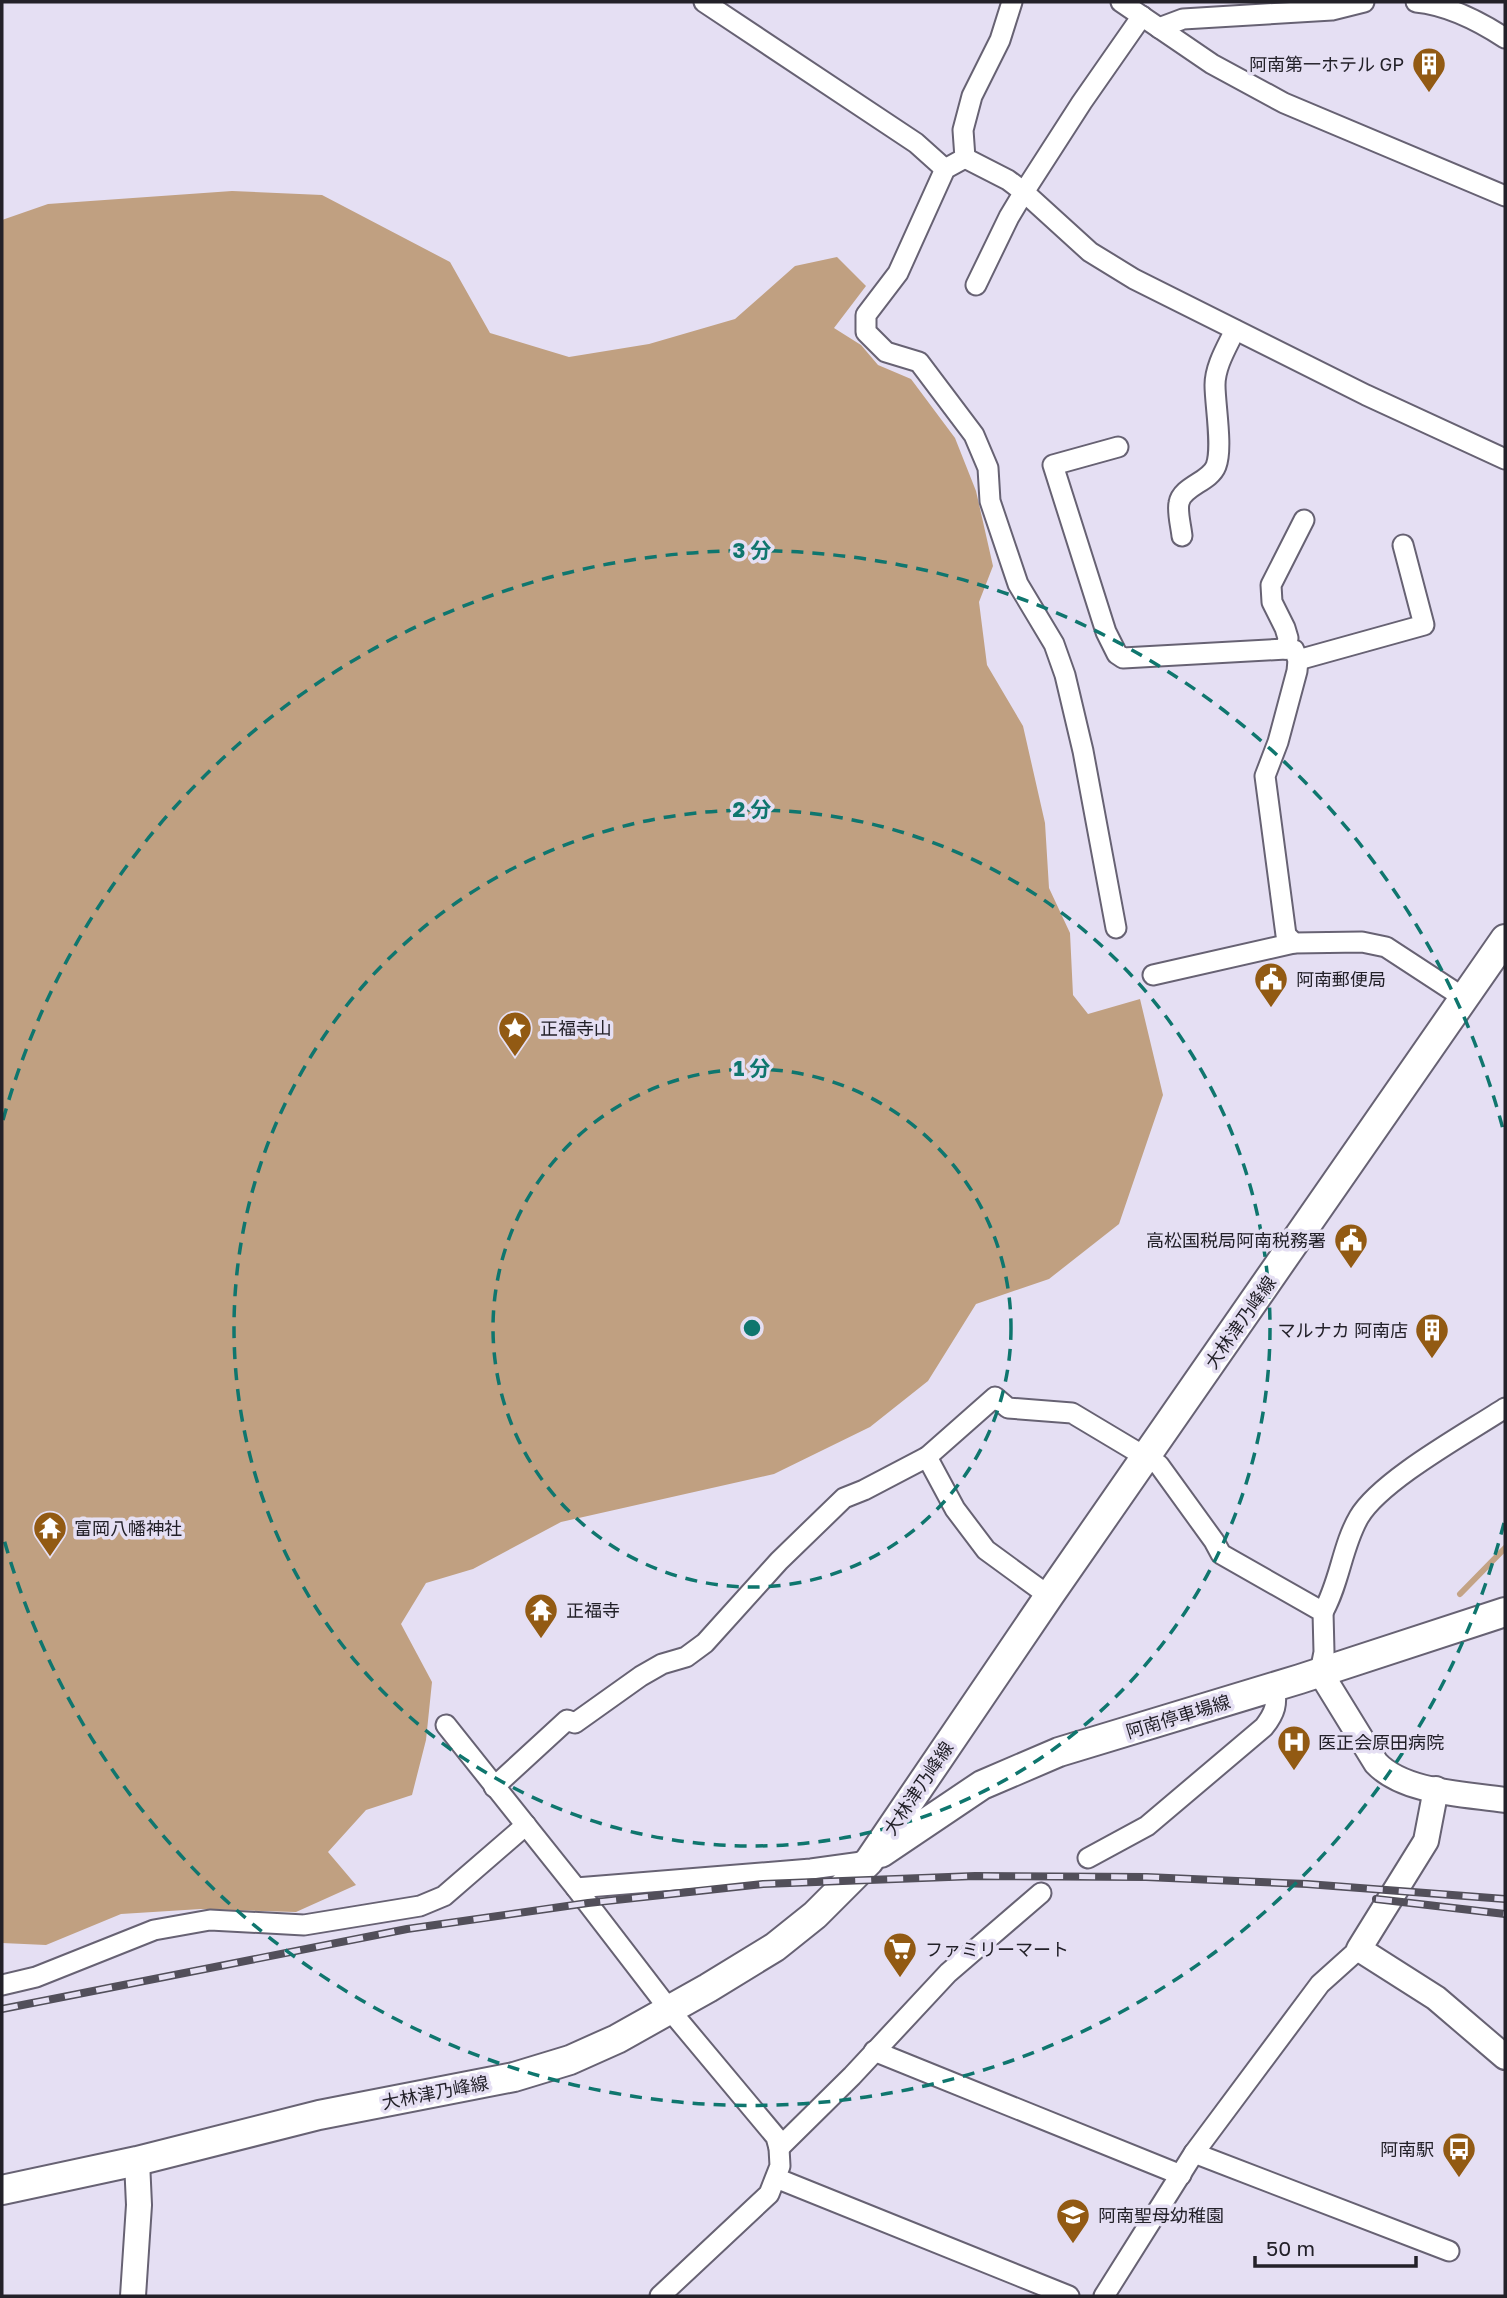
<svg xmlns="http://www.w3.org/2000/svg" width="1507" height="2298" font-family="'Golos Text','Noto Sans JP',sans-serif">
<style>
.forest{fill:#c0a081}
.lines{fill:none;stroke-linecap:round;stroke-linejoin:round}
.stream{stroke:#c3a385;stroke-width:6}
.minor-casing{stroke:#676273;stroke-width:23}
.tertiary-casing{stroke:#676273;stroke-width:28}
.secondary-casing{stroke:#676273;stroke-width:32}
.minor{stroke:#fff;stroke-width:19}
.tertiary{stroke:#fff;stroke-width:24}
.secondary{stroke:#fff;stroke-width:28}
.rail-casing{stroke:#524f5a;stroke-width:8}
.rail{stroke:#e5dff3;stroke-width:5;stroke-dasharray:16;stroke-linecap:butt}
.ring{fill:none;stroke:#0f766e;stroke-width:3.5;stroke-dasharray:12 9}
.labels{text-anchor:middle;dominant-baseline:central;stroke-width:7;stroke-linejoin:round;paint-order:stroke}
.poi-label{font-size:18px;fill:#232129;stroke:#e5dff3;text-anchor:start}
.street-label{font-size:18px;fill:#232129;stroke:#e5dff3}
.centre{fill:#0f766e;stroke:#e5dff3;stroke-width:3.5}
.ring-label{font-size:21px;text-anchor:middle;font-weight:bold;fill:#0f766e;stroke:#e5dff3;stroke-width:7;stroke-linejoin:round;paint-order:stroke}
</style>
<rect width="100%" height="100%" fill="#e5dff3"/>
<!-- forest -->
<path class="forest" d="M232,191L322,195L450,262L490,333L569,357L649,344L735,319L795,266L837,257L866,286L834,328L861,345L878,365L911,379L955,438L976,491L993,566L979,602L987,665L1023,726L1045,823L1049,888L1070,933L1073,995L1088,1014L1140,999L1163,1095L1119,1224L1049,1279L976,1304L928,1381L870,1427L774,1474L561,1522L473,1569L426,1583L401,1624L432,1682L426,1740L412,1795L366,1810L328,1852L356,1885L296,1912L201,1909L121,1914L46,1945L2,1943V220L48,204Z"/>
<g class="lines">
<!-- stream -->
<path class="stream" d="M1460,1594L1505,1548"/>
<!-- minor casing -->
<g class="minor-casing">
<g id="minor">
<path d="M704,2L916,143L945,169"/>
<path d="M1012,2L1000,40L972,96L963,130L965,158L945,169L898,273L866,315V332L886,352L919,362L974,435L988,468L990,501L1018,584L1054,644L1065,675L1083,751L1116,928"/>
<path d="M1121,2L1212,64L1284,103L1505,196"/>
<path d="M1416,2C1447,5 1479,21 1505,38"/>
<path d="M1159,28L1183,19L1332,10L1364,2"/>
<path d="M965,158L1008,180L1024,192L1090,252L1134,279L1366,395L1505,459"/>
<path d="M976,285L1009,217L1024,192L1082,102L1142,16"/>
<path d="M1118,447L1053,465L1106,632L1117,654L1123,658L1286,649L1294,650L1298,660L1297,671L1278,742L1265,776L1286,935L1294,943L1362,942L1386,947L1464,998"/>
<path d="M1182,536C1181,526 1177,512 1179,503C1182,486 1210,482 1216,466C1223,448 1215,405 1215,385C1215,366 1227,347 1235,330"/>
<path d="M1286,649L1288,638L1285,628L1272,602L1271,585L1304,520"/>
<path d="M1298,660L1424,625L1403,545"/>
<path d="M1153,975L1294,943"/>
<path d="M927,1457L955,1509L986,1550L1049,1596"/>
<path d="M1323,1612C1340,1582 1342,1546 1359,1517C1381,1480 1467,1433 1505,1408"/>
<path d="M446,1725L576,1888L669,2009L776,2137L779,2148L780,2166L769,2194L660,2296"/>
<path d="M494,1787L567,1720L575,1723L641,1676L662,1664L686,1657L705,1643L779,1561L844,1498L864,1490L927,1457L995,1397L1008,1408L1072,1413L1159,1465L1214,1541L1221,1554L1323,1612L1324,1652L1320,1672"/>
<path d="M1088,1858L1147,1826L1264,1727C1275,1713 1278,1704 1274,1686"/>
<path d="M576,1888L811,1869L869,1861"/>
<path d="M2,1985L36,1977L154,1930L210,1920L304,1925L420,1906L444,1896L526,1825"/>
<path d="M874,2051L1181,2175"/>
<path d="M779,2148L852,2076L948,1973L1041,1893"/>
<path d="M1194,2153L1449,2251"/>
<path d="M776,2178L1069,2296"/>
<path d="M1104,2296L1194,2153L1320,1984L1359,1949"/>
</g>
</g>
<!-- tertiary casing -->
<g class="tertiary-casing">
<g id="tertiary">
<path d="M1320,1672L1376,1763C1404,1793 1466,1794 1505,1800"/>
<path d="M1436,1789L1426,1841L1359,1949L1436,1998L1505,2057"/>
<path d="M133,2296L139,2205L137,2161"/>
</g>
</g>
<!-- secondary casing -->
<g class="secondary-casing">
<g id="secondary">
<path d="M881,1853L982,1785L1059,1752L1300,1679L1505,1612"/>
<path d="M2,2190L137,2161L319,2115L514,2077L570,2060L617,2039L708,1988L775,1947L815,1915L869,1861L1049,1596L1505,939"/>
</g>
</g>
<!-- minor -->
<use href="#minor" class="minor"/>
<!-- tertiary -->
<use href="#tertiary" class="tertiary"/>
<!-- secondary -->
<use href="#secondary" class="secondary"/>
<!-- rail casing -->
<g class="rail-casing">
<g id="rail">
<path d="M1376,1899L1505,1914"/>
<path d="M2,2009L407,1929L588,1903L763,1884L975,1876L1146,1877L1307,1884L1505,1899"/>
</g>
</g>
<!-- rail -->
<use href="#rail" class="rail"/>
</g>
<!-- distance rings -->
<g class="ring">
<circle cx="752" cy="1328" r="259"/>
<circle cx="752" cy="1328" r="518"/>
<path d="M1504 1523A777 777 0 0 1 3 1536M3 1120A777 777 0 0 1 1504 1133"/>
</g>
<!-- icons -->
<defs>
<g id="building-pin" transform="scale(1.75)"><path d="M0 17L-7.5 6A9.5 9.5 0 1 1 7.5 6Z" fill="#925a13" stroke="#e5dff3"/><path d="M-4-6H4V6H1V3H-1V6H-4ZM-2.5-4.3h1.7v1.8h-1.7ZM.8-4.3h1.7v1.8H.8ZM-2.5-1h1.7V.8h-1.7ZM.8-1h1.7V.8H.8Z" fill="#fff"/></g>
<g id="civic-pin" transform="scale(1.75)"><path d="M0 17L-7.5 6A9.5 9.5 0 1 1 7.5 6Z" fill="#925a13" stroke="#e5dff3"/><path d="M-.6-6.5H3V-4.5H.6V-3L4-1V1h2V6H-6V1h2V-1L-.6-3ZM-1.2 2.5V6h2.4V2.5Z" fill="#fff"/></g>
<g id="sight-pin" transform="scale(1.75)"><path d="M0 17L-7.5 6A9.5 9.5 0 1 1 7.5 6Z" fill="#925a13" stroke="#e5dff3"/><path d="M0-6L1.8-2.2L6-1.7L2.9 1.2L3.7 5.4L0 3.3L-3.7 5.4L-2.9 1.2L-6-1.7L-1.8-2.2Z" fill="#fff"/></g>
<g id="temple-pin" transform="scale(1.75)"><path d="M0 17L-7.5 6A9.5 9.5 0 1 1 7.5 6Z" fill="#925a13" stroke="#e5dff3"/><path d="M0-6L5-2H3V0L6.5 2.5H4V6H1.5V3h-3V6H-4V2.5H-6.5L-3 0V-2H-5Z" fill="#fff"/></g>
<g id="hospital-pin" transform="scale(1.75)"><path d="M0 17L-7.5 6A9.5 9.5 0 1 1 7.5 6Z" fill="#925a13" stroke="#e5dff3"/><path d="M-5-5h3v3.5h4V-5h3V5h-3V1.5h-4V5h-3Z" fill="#fff"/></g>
<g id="supermarket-pin" transform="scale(1.75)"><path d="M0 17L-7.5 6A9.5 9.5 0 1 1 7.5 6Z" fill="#925a13" stroke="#e5dff3"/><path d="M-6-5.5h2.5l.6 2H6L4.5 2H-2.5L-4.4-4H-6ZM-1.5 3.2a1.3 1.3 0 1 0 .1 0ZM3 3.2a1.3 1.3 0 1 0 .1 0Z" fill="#fff"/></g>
<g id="bus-pin" transform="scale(1.75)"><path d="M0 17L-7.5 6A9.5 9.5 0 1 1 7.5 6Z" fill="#925a13" stroke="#e5dff3"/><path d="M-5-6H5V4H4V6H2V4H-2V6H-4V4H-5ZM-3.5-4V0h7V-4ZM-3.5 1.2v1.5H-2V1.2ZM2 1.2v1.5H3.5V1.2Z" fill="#fff"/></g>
<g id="school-pin" transform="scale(1.75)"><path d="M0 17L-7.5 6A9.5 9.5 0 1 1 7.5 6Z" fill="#925a13" stroke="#e5dff3"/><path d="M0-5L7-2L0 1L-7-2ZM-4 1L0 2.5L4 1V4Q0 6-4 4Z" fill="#fff"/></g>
</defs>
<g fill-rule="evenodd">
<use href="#building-pin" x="1429" y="64"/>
<use href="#civic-pin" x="1271" y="979"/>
<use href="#sight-pin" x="515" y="1028"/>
<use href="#civic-pin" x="1351" y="1240"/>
<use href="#building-pin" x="1432" y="1330"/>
<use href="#temple-pin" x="50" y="1528"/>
<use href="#temple-pin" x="541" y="1610"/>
<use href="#hospital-pin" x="1294" y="1742"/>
<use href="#supermarket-pin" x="900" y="1949"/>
<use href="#bus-pin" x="1459" y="2149"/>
<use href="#school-pin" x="1073" y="2215"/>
</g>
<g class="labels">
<!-- poi labels -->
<g class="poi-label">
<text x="1404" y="64" text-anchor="end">阿南第一ホテル GP</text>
<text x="1296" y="979">阿南郵便局</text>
<text x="540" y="1028">正福寺山</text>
<text x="1326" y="1240" text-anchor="end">高松国税局阿南税務署</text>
<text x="1408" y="1330" text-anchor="end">マルナカ 阿南店</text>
<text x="74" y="1528">富岡八幡神社</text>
<text x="566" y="1610">正福寺</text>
<text x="1318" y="1742">医正会原田病院</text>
<text x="925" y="1949">ファミリーマート</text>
<text x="1434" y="2149" text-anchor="end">阿南駅</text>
<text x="1098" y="2215">阿南聖母幼稚園</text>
</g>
<!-- street labels -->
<g class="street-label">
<text transform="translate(1240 1322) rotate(-55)">大林津乃峰線</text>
<text transform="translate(1178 1716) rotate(-17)">阿南停車場線</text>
<text transform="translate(918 1788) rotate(-56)">大林津乃峰線</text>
<text transform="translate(435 2092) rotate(-11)">大林津乃峰線</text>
</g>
</g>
<circle cx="752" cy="1328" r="10" class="centre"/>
<g class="ring-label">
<text x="752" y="558">3 分</text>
<text x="752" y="817">2 分</text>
<text x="752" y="1076">1 分</text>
</g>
<!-- border -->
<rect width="1507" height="2298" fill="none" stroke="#232129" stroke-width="7"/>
<!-- scale -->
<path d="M1255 2256v10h161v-10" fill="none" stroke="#232129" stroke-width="3.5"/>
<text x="1266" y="2256" font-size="21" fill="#232129" stroke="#e5dff3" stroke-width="5" paint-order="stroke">50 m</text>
</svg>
